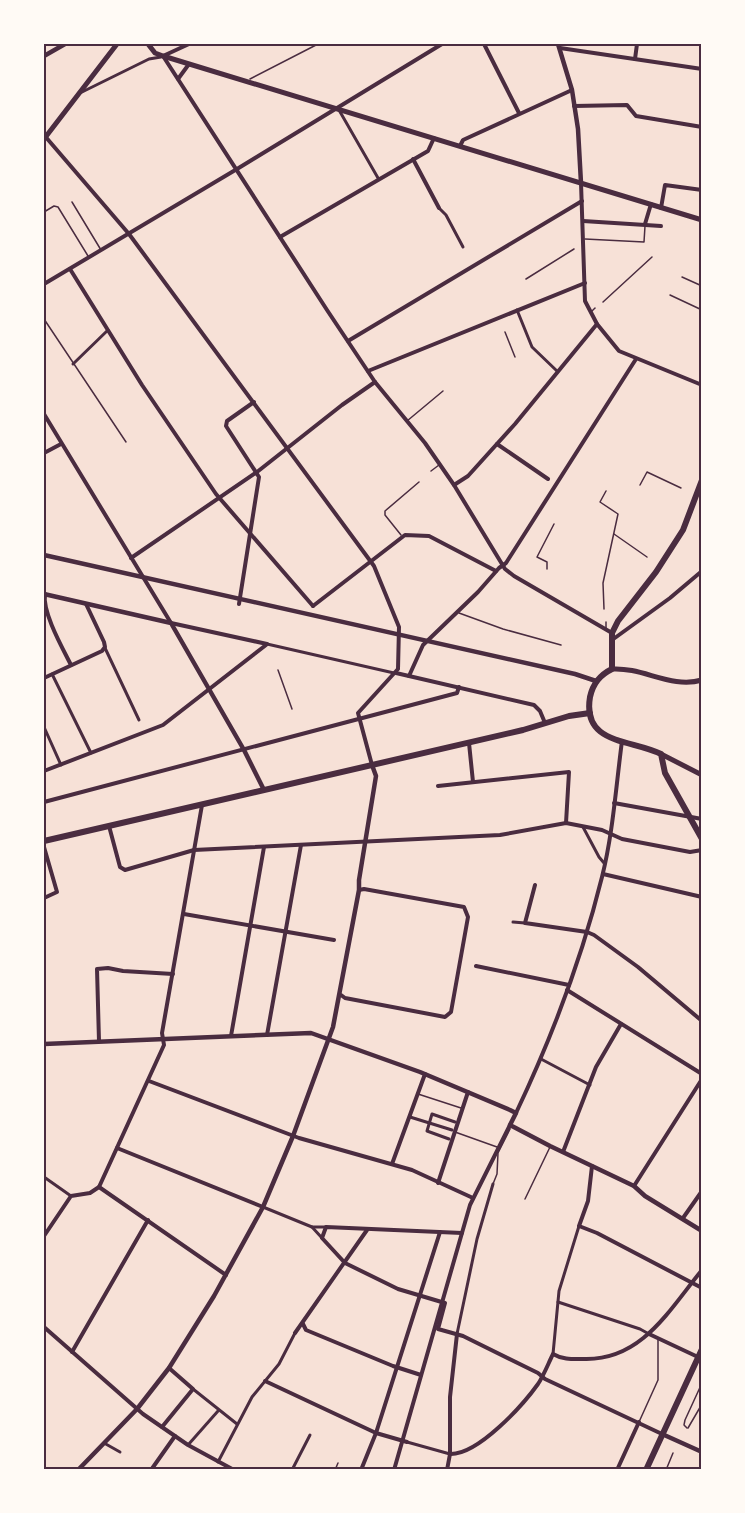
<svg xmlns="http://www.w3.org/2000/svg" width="745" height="1513" font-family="Figtree,sans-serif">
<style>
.pier{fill:#f7e1d7}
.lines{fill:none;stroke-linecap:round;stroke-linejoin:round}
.service{stroke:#4a2c40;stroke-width:1.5}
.pedestrian{stroke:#4a2c40;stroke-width:3}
.minor{stroke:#4a2c40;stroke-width:4}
.tertiary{stroke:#4a2c40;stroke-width:4.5}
.secondary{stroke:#4a2c40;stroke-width:5}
.primary{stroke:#4a2c40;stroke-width:6}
.neatline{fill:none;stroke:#4a2c40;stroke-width:2}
</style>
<rect width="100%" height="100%" fill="#f7e1d7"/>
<!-- pier -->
<path class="pier" d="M692,1436L701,1440V1464L699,1463L696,1465L695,1461L684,1456Z"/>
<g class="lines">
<!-- service -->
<g class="service">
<path d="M250,79L318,44"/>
<path d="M72,202L101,250"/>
<path d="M44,212L54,206L58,207L88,256"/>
<path d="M585,239L644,242L645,226"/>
<path d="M682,277L702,286"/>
<path d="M526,279L574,249"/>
<path d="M670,295L702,310"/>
<path d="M603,302L652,257"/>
<path d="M591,312L595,308"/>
<path d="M44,319L126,442"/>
<path d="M505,332L515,357"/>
<path d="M407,421L443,391"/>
<path d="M431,471L439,465"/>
<path d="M640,485L647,472L681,488"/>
<path d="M614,534L647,557"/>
<path d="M401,535L385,515V511L419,482"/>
<path d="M547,569V562L537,557L554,524"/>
<path d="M604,609L603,583L618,514L600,502L606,491"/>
<path d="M459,613L503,629L561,645"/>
<path d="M606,622V628"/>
<path d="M278,670L292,709"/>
<path d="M418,1094L461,1108"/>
<path d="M455,1132L497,1147"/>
<path d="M493,1184L497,1174L498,1153L510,1129"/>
<path d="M525,1199L550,1147"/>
<path d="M639,1422L658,1380V1340"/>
<path d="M687,1428L684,1425L685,1420L702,1383"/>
<path d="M688,1428L702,1404"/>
<path d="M335,1470L338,1463"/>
<path d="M666,1470L673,1453"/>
</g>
<!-- pedestrian -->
<g class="pedestrian">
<path d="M80,93L149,59L161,57"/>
<path d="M339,110L378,178"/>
<path d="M439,208L446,215L463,247"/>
<path d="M517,310L532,347L557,371"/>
<path d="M73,364L108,330"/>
<path d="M267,644L394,673"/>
<path d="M105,648L139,720"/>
<path d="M52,674L91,753"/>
<path d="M44,727L61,765"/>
<path d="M583,827L599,857L604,863"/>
<path d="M513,922L525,923"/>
<path d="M541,1059L590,1085"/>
<path d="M410,1117L452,1130"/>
<path d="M449,1139L427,1131L432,1114L455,1122"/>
<path d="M44,1177L71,1196"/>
<path d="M263,1207L312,1227L322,1238"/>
<path d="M312,1227H326"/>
<path d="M558,1302L640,1329L649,1334"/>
<path d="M457,1334L477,1239L493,1184"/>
<path d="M553,1354L559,1291L579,1226"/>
<path d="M193,1389L237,1424"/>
<path d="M407,1442L450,1454"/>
<path d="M104,1443L120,1452"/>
<path d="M188,1445L218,1411"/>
<path d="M218,1462L252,1397L279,1364L295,1333"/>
<path d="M292,1470L310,1435"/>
</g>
<!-- minor -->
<g class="minor">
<path d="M189,44L163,56L327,310L375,382L425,443L454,485L505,569L514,576L612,633"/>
<path d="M484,44L519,113"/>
<path d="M560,48L702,69"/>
<path d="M635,59L637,44"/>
<path d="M178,79L189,64"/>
<path d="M574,106L627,105L636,116L702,127"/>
<path d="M44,135L129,234L374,566L399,627L398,669L358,713L372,765"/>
<path d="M460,146L463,140L572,90"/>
<path d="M413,159L439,208"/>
<path d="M581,183L585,301L597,324L619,351L702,385"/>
<path d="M661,208L665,185L702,190"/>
<path d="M583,221L661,226"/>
<path d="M645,224L651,204"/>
<path d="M280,237L428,151L434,138"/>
<path d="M70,269L142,385L216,494L313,606"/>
<path d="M44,284L237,169L442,44"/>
<path d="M348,341L582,201"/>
<path d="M368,371L585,283"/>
<path d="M44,414L171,623L267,644"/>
<path d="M497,444L548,479"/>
<path d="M44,453L61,444"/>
<path d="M454,485L468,476L515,424L597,324"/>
<path d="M131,558L257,472L342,405L375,382"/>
<path d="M45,594C42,612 63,649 71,665"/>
<path d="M239,604L259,477L226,426L227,421L254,402"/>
<path d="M313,606L405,535L429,536L496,571"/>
<path d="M612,640L670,598L702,571"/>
<path d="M396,673L534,705L540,711L545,723"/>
<path d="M409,676L423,645L478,592L499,568L506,563L636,359"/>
<path d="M44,678L102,651L105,647L104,642L86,604"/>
<path d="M469,743L473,782"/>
<path d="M44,771L163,725L266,645"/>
<path d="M438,786L569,772L566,823"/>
<path d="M44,802L457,693L459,687"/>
<path d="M614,803L702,819"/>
<path d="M109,826L120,867L125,870L194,850L500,835L566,823L602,830L622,839L690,852L702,850"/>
<path d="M44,847L57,892L44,898"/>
<path d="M603,874L702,897"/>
<path d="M535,885L525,923L587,932L594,935L638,967L702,1021"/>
<path d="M184,914L334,940"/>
<path d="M476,966L569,985"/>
<path d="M567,990L702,1074"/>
<path d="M341,995L345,998L445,1017L451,1012L468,917L464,907L364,889L359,890"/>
<path d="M267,1035L301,845"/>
<path d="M231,1036L264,847"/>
<path d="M99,1041L97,969L108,968L123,971L173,974"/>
<path d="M149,1081L299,1138L412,1170L473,1198"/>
<path d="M516,1113C552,1037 582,958 602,877C613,833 616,786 622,741"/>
<path d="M117,1148L263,1207"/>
<path d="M563,1152L596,1067L621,1024"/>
<path d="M392,1164L425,1074"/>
<path d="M592,1166L588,1201L579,1226L597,1233L702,1288"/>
<path d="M438,1183L468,1092"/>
<path d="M634,1186L702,1079"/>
<path d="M99,1187L226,1275"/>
<path d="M683,1218L702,1191"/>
<path d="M462,1233L326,1227L322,1238L345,1263L398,1289L445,1303L438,1329L463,1336L538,1373L545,1379L662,1434"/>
<path d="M44,1236L71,1196L90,1193L99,1187L164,1045L162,1033L202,805"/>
<path d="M303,1324L306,1330L393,1366L421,1375"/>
<path d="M44,1327L143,1414L188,1445L234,1470"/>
<path d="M295,1333L367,1230"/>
<path d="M649,1334L698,1357"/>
<path d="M72,1352L148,1220"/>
<path d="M265,1381L376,1433L407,1442"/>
<path d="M162,1427L193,1389L169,1368"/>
<path d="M450,1454C478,1455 523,1405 538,1384C544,1375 548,1364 553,1354C563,1360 573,1359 585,1359C642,1360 669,1310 702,1270"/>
<path d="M151,1470L175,1436"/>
<path d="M361,1470L376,1433L440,1232"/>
<path d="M394,1470L470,1205L510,1125"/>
<path d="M447,1470L450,1454V1397L457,1334"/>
<path d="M617,1470L639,1422"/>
</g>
<!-- tertiary -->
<g class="tertiary">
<path d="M558,44L572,90L578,129L581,183"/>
<path d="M44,56L65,44"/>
<path d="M44,555L575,674L596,681"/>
<path d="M44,594L171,623L244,750L264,790"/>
<path d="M44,1044L311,1033L420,1072L510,1110L516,1113L510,1125L550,1146L634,1186L645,1196L702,1231"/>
<path d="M662,1434L702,1452"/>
<path d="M78,1470L137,1409L169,1368L214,1296L263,1207L293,1136L333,1027L359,890V880L376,776L372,765"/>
</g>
<!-- secondary -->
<g class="secondary">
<path d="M148,44L155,53L163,56L702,220"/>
<path d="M44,139L117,44"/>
<path d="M612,669C643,667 671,689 702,680"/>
<path d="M661,754L702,775"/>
</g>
<!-- primary -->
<g class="primary">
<path d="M702,480L683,530L656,572L618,621L612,633V669C600,675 593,683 590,697C582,745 631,739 661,754L665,773L702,839"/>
<path d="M44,841L523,730L569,716L590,713"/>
<path d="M646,1470L702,1349"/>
</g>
</g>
<!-- border -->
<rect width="745" height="1513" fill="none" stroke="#fffaf5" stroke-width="90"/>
<rect x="45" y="45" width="655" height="1423" class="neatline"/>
</svg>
